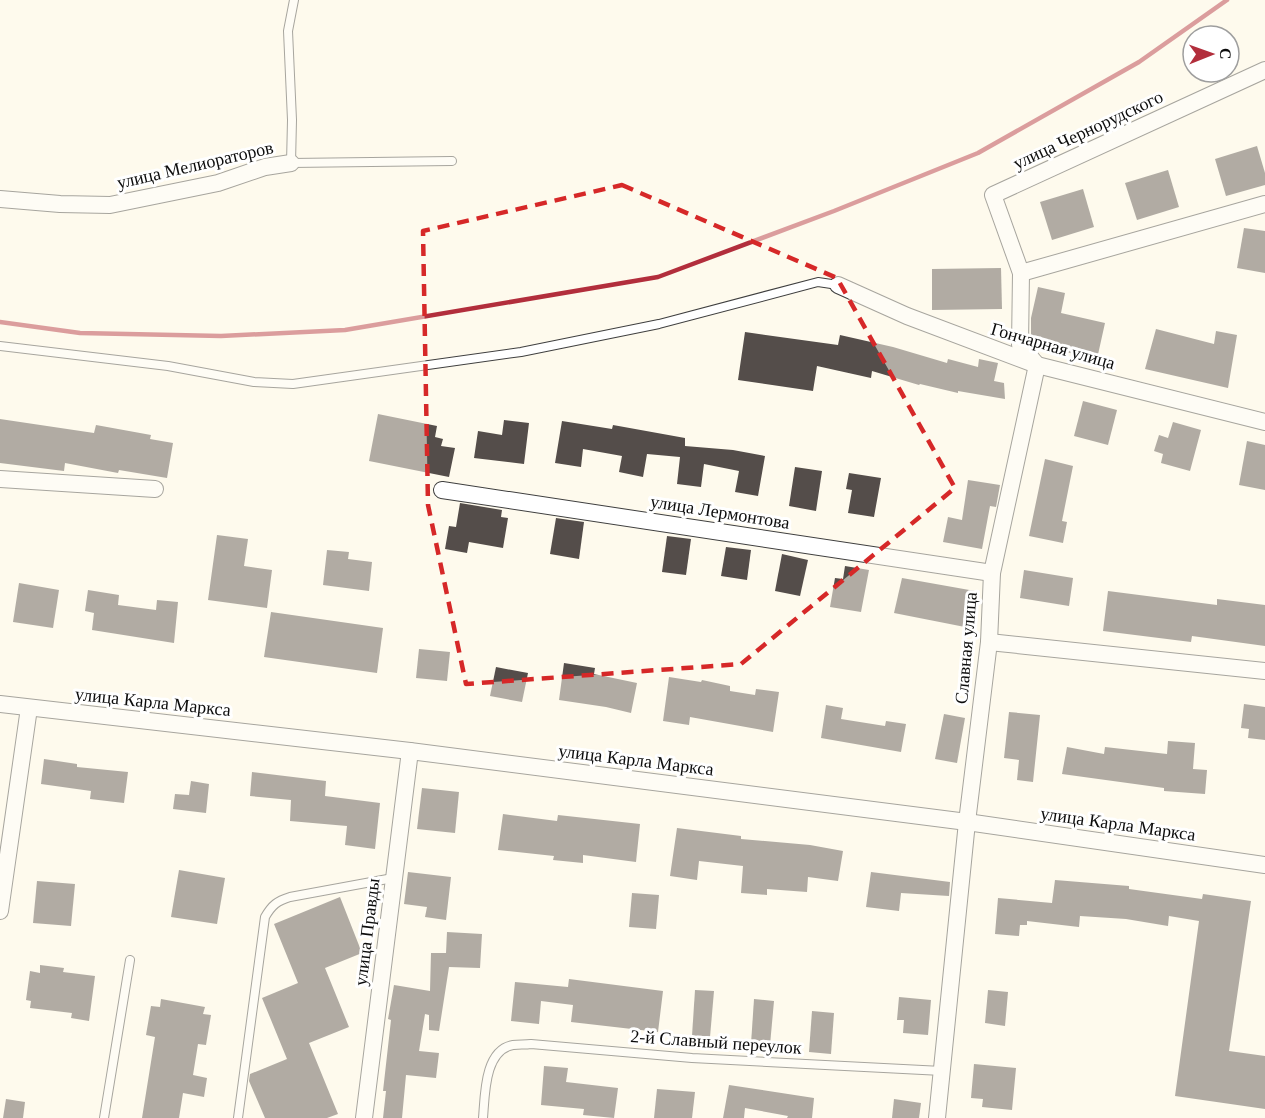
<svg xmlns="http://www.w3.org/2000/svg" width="1265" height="1118" font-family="'Times New Roman',serif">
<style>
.building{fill:#544d4a}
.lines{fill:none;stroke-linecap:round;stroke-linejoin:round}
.service-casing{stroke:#3f3f3f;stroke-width:10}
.minor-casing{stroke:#3f3f3f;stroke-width:18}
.service{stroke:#fff;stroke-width:8}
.minor{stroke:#fff;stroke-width:16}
.rail{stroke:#b22e3c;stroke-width:4.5}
.marked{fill:none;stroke:#d62828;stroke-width:4.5;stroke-dasharray:12 8;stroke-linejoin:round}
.labels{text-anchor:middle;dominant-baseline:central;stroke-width:6;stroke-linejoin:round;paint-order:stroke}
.street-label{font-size:18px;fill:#0c0c0c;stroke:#fff}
</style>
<rect width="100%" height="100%" fill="#fefaed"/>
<!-- building -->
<g class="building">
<path d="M1257,146L1265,173V185L1226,196L1215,159Z"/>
<path d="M1168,170L1179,207L1137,220L1125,183Z"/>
<path d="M1083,189L1094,227L1052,240L1040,202Z"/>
<path d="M1244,228L1265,231V273L1237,268Z"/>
<path d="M1001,268L1002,309L932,310V269Z"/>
<path d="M1038,287L1065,293L1061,313L1105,323L1097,359L1034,345L1031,341V318Z"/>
<path d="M1156,329L1214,344L1216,331L1237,335L1228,388L1145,369Z"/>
<path d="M745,332L838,345L840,335L893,347L947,363L948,359L978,367L979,359L998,363L994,381L1004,383L1005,399L958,391V393L920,384L919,385L872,371L871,378L817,366L813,391L738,380Z"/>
<path d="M1083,401L1117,410L1108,445L1074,436Z"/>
<path d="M378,414L437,426L435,437L443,439L441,446L455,448L449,477L369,461Z"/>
<path d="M0,419L94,433L96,425L151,435L150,439L173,443L167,478L119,470L118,473L65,463L64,471L0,463Z"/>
<path d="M504,420L529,423L524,464L474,458L478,431L502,435Z"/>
<path d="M562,421L612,429L613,425L685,438V446L733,450L765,456L758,496L735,492L739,471L704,464L701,487L677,484L680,457L647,454L643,477L619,472L622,456L583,449L581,467L555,463Z"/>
<path d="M1173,422L1201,430L1190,471L1161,463L1163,454L1154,451L1159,435L1168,438Z"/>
<path d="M1247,441L1265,445V490L1239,485Z"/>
<path d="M1045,459L1073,466L1062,521L1067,522L1063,543L1029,536Z"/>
<path d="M795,467L822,471L816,511L789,506Z"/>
<path d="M849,473L881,478L874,517L848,513L852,490L846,489Z"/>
<path d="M968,480L1000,485L996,507L990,506L982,549L943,542L948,517L962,520Z"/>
<path d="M460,503L502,510L501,517L508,518L503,548L469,542L467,553L445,549L449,526L456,527Z"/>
<path d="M556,518L584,522L579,559L550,554Z"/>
<path d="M217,535L248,539L244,566L272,570L267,608L208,600Z"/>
<path d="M667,536L691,539L686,575L662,572Z"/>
<path d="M726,547L751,550L747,580L721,576Z"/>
<path d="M327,550L349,552L348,559L372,562L369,591L323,585Z"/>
<path d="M782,554L808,560L800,596L775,591Z"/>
<path d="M845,566L869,570L861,612L830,607L835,578L843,579Z"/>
<path d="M1024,570L1073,578L1069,606L1020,598Z"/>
<path d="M902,578L975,591L970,628L894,613Z"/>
<path d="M19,583L59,590L53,628L13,622Z"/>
<path d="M88,590L119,595L118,605L156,610L157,600L178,602L174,643L92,630L94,613L85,611Z"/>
<path d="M1108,591L1217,605V599L1265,605V646L1192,636L1191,642L1103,631Z"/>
<path d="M271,612L383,628L377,673L264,657Z"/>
<path d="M419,649L450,652L447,681L416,678Z"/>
<path d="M564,663L595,668L594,674L637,683L631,713L606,707L559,700Z"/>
<path d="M496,667L528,673L522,702L490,696Z"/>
<path d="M669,677L701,682L702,680L730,686V691L755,695L756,689L779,692L773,732L690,717L689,725L663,721Z"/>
<path d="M1244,704L1265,707V740L1248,738L1249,729L1241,728Z"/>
<path d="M826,705L843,708L841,719L885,726L886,721L906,724L901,752L821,738Z"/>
<path d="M1009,712L1040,715L1033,782L1017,780L1019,760L1004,758Z"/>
<path d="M944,714L965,718L957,763L935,759Z"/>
<path d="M1168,741L1195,743L1193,769L1207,770L1205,794L1164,791V788L1062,774L1067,747L1104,754L1105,747L1167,754Z"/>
<path d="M44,759L77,764V767L128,772L124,803L90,799L91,791L41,784Z"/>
<path d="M252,772L326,781L325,796L380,803L375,849L345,845L347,826L290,821L291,800L250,796Z"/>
<path d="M191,781L209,784L206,813L173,809L175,794L189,795Z"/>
<path d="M422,788L459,792L455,833L417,829Z"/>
<path d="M503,814L557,821L558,815L640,824L636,862L583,855V863L553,860L554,856L498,850Z"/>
<path d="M677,828L741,836V839L810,845L843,851L838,881L808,877L807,892L767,889V895L741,893L743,866L699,861L697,880L670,876Z"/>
<path d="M179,870L225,878L217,924L171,917Z"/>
<path d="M408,872L451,877L446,920L425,917L427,907L404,904Z"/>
<path d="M871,872L950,882L949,896L901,893L899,911L866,907Z"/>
<path d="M1055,880L1129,886V889L1202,899L1203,894L1251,901L1229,1051L1265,1056V1109L1175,1096L1199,921L1169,916L1168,926L1126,919L1080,916L1079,927L1027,921V925H1020L1019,936L995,934L998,898L1052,903Z"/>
<path d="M37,881L75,884L71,926L33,923Z"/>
<path d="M632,893L659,895L656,929L629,927Z"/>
<path d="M340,897L362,953L325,968L349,1027L309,1043L338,1114L327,1118H265L249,1081L250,1074L287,1059L262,998L298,983L274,924Z"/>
<path d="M447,932L482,934L480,968L449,967L439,1031L429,1030V1015L425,1014L419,1051L439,1053L436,1078L406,1075L402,1118H383L386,1091H383L391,1020L388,1019L394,985L430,991L431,953H446Z"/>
<path d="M40,965L64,968L63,972L95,976L89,1021L71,1018L72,1013L30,1008L31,1001L26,1000L30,971L40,973Z"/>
<path d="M569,979L663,991L658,1032L571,1022L573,1005L541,1001L539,1024L511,1021L515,982L568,987Z"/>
<path d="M695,990L714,991L710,1037L692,1036Z"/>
<path d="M988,990L1008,992L1005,1026L985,1023Z"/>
<path d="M899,997L931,1000L928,1035L903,1033L904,1020H897Z"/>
<path d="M161,999L205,1007L203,1014L211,1015L206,1045L198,1044L193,1075L207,1078L204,1097L183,1093L179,1118H142L155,1037L146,1035L151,1006L160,1007Z"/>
<path d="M754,999L774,1001L770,1045L751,1044Z"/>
<path d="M812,1011L834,1013L831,1054L809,1052Z"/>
<path d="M974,1064L1016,1068L1012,1110L982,1107L983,1099L971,1098Z"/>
<path d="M544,1066L568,1068L566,1082L618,1088L614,1118L583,1115L584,1109L541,1105Z"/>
<path d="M729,1085L814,1098L812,1118H787L788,1116L745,1108L744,1118H723Z"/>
<path d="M657,1089L695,1092L692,1118H654Z"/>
<path d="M6,1099L25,1102L23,1118H3Z"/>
<path d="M894,1099L921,1103L919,1118H892Z"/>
</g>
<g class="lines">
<!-- service casing -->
<g class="service-casing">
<g id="service">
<path d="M294,0L288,31L292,120L291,163L452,161"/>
<path d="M0,346L168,366L254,382L293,384L521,352L659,324L818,282L838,285"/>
<path d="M104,1118L130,960"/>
<path d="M238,1118L265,917C272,905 277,901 290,897L393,878"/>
<path d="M483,1118C485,1096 484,1050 513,1045C519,1044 525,1045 531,1044L692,1058L942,1071"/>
</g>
</g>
<!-- minor casing -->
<g class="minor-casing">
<g id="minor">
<path d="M0,199L60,204L110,205L218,183L265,167L291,163"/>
<path d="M1021,273L1265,204"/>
<path d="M838,285L907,316L1037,365L1265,422"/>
<path d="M0,479L155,489"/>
<path d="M442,490L992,573"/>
<path d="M989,642L1265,671"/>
<path d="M0,704L410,751L967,822L1265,865"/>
<path d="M0,911L29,708"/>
<path d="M364,1118L410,751"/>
<path d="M937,1118L967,822L989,642L992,573L1037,365L1020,345L1021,273L993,195L1265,70"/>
</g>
</g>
<!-- service -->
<use href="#service" class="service"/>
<!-- minor -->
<use href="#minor" class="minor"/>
<!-- rail -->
<path class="rail" d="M0,322L80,333L221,336L345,330L658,277L834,211L978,153L1139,62L1227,0"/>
</g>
<!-- marked area -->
<path d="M0 0H1265V1118H0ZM622,185L837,278L955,488L741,664L466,684L428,505L423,231Z" fill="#fefaed" fill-opacity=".55" fill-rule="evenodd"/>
<path class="marked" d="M622,185L837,278L955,488L741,664L466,684L428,505L423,231Z"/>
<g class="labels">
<!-- street labels -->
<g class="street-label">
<text transform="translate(1088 130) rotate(-25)">улица Чернорудского</text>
<text transform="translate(195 165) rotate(-13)">улица Мелиораторов</text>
<text transform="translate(1053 346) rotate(16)">Гончарная улица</text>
<text transform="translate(720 512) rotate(9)">улица Лермонтова</text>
<text transform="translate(966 648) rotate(-85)">Славная улица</text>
<text transform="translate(153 702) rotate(6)">улица Карла Маркса</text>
<text transform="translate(636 760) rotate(7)">улица Карла Маркса</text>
<text transform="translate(1118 824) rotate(8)">улица Карла Маркса</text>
<text transform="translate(367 932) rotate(-83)">улица Правды</text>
<text transform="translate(716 1042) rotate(4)">2-й Славный переулок</text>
</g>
</g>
<!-- north arrow -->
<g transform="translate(1211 54) rotate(89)"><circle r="28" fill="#ffffff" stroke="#9e9e9e" stroke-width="1.5"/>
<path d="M0-4.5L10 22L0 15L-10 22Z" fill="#b22e3c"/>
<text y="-9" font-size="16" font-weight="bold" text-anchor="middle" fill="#0c0c0c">С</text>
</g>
</svg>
